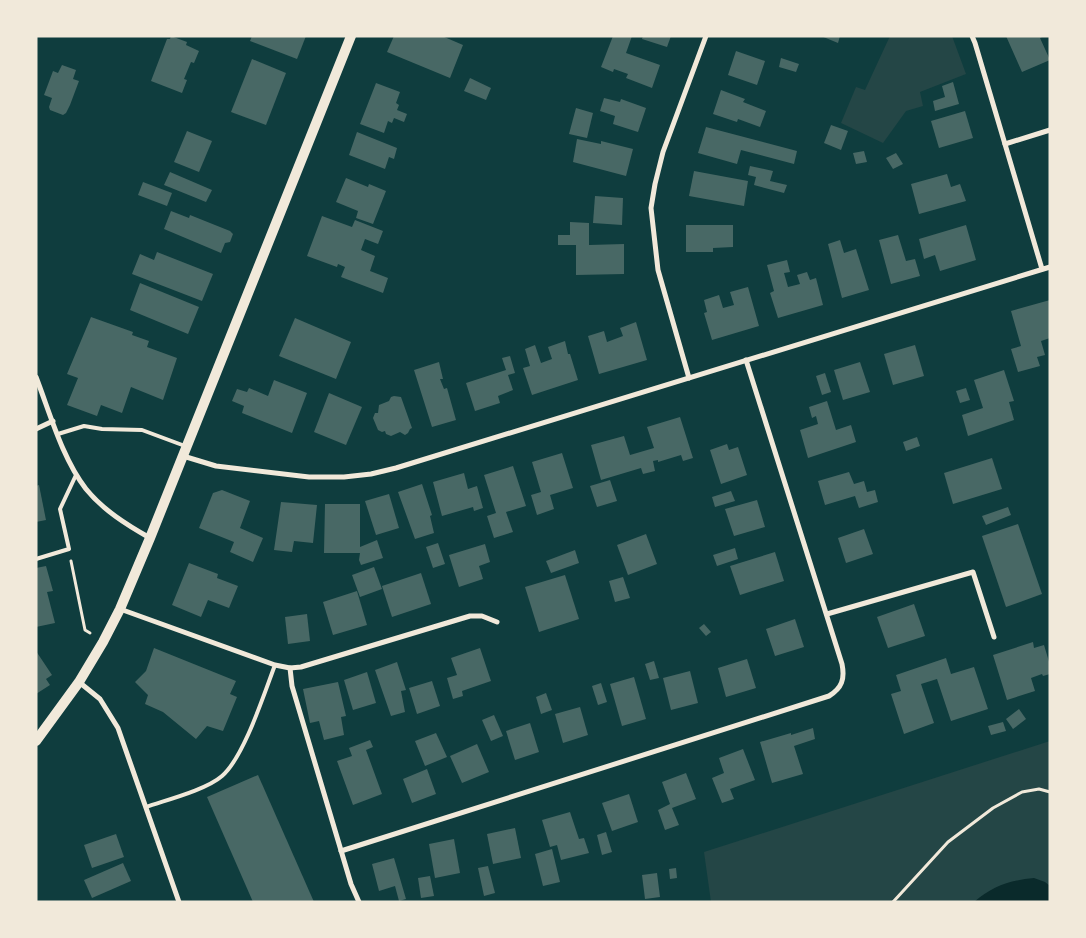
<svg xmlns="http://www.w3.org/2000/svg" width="1086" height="938" font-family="'Fira Sans',sans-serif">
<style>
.green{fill:#244646}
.water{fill:#0a2a2b}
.building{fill:#486865}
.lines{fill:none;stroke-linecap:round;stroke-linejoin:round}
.path{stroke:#f1e9da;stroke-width:3}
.service{stroke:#f1e9da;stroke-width:4}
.minor{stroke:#f1e9da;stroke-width:5}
.secondary{stroke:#f1e9da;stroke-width:10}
</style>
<rect width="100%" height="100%" fill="#0f3d3e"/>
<!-- green -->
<g class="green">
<path d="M890,36H952L966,74L920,92L923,106L906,111L883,143L841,123L856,87L865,90Z"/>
<path d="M1050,741V902H711L704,852Z"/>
</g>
<!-- water -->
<path class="water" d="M1034,878L1045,882L1050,886V902H974C992,886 1011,880 1034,878Z"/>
<!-- building -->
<g class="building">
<path d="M171,36L187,42L186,45L199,51L194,63L191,62L184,79L187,80L182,93L151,81L167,39H170Z"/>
<path d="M252,36H306L297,59L250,41Z"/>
<path d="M394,36H442L463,45L450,78L387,52Z"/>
<path d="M613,36H632L626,53L660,65L652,88L626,78L628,74L614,69L613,72L601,67Z"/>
<path d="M643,36H671L667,47L642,39Z"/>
<path d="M821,36H840L838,43Z"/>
<path d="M1006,36H1044L1040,38L1050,60L1022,72Z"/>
<path d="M736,51L765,61L757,85L728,75Z"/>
<path d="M781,58L799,64L796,72L779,67Z"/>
<path d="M252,59L286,73L266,125L231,112Z"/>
<path d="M62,65L76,70L73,79L79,81L70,105L66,113L63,115L50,110L49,107L52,98L44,95L53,71L58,73Z"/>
<path d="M470,78L491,88L486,100L464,91Z"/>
<path d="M953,82L959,104L935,111L933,101L945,97L942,86Z"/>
<path d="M376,83L400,92L396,103L399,105L397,110L407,114L404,122L394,118L392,123L388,121L384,133L360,124Z"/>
<path d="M721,90L745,99L743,102L766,111L760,127L738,119L737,122L713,114Z"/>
<path d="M604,98L620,102L621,99L646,108L638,132L613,124L615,116L600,111Z"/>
<path d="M576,108L593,113L587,138L569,134Z"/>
<path d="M965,111L973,138L939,148L931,121Z"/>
<path d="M831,125L848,131L841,150L824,143Z"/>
<path d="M706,127L797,151L794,164L741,150L737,164L698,153Z"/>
<path d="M187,131L212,141L199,172L174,162Z"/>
<path d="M357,132L397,148L394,159L389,157L385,169L349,155Z"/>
<path d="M577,139L601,144V141L633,149L626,176L573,162Z"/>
<path d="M864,151L867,162L856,164L853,153Z"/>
<path d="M896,153L903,164L893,169L886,158Z"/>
<path d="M750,166L773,171L770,181L787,185L784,193L754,185L756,177L748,175Z"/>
<path d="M694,171L748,181L744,206L689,196Z"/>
<path d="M170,172L212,190L206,202L164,185Z"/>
<path d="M947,174L951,187L960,184L966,201L919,214L911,184Z"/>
<path d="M346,178L368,187L369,184L386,191L373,224L356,218L358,211L336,202Z"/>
<path d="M143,182L172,193L167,206L138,195Z"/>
<path d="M595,196L623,198L622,225L593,223Z"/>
<path d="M171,211L189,218L190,215L230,231L233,234L230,242L225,243L221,253L164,229Z"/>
<path d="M322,216L352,227L355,220L383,231L378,244L365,239L361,250L375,256L370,271L388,278L383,293L341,277L345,267L338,264L337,267L307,256Z"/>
<path d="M570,222L589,223V245L624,244V274L576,275V245H558V235H570Z"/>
<path d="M686,225H733V247L713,248V252H686Z"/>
<path d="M966,225L976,260L940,271L935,255L924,259L919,239Z"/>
<path d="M898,235L906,261L915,259L920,276L891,284L879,240Z"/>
<path d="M840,240L844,253L856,249L869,290L842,298L828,244Z"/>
<path d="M157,252L213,274L202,301L132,274L140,254L154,260Z"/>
<path d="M787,260L790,272L784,273L788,287L800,284L797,275L807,272L810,280L816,278L823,305L778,318L770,293L774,291L767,265Z"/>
<path d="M140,283L199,307L188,334L130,310Z"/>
<path d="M748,287L759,326L712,340L704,313L707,312L704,300L719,295L723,308L734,305L730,292Z"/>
<path d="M1050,300V338L1041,341L1045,355L1037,357L1040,366L1018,372L1011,349L1021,346L1011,311Z"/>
<path d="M91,317L133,332L132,335L149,341L147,347L177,358L163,400L131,387L122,413L101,405L97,416L67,405L78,378L67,374Z"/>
<path d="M295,318L351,342L336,379L279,356Z"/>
<path d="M636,322L647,360L599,374L588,336L604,331L607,342L623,336L620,328Z"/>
<path d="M565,341L568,354H570L578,380L532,395L523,368L530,366L525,349L535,345L541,363L552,359L548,347Z"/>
<path d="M915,345L924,376L893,385L884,354Z"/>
<path d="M510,356L515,373L508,375L513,390L498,396L500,403L475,411L466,383L506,370L502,358Z"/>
<path d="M439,362L443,379H440L444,389L447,388L456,420L432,427L414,370Z"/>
<path d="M860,362L870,392L843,400L834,370Z"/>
<path d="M1004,370L1014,401L1009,402L1014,420L968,436L962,415L983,408L974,380Z"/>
<path d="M825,373L831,392L822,395L816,376Z"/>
<path d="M274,380L307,393L292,433L242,413L244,406L232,401L237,389L247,392L249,388L268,396Z"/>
<path d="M966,388L970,400L960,403L956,391Z"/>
<path d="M329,393L362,407L346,445L314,432Z"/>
<path d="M394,396L401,397L412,428L410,429L408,433L405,435L400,432L391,436L386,434L385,431L382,432L378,430L373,418L375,413H378L379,405L389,401L391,397Z"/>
<path d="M827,401L836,430L851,425L856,442L808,458L800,430L818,424L816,416L812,418L809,407Z"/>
<path d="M680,417L693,458L683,461L681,455L658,462V460L653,461L655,471L643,474L641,468L601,480L591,445L624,436L630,455L654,448L647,427Z"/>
<path d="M917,437L920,446L906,451L903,442Z"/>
<path d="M727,444L729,450L738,447L747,475L721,484L710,450Z"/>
<path d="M562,453L573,488L550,495L554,509L537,515L531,495L541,492L532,462Z"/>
<path d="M992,458L1002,489L953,504L944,473Z"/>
<path d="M513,466L526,506L506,512L513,532L494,538L487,516L496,513L484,475Z"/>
<path d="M849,472L854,484L864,481L867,492L875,490L878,502L859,508L855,496L825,505L818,481Z"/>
<path d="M464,473L468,489L477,486L483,508L474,511L473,507L442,516L433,482Z"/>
<path d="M610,480L617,501L597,507L590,486Z"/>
<path d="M422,484L432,515L430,516L434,533L415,539L398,492Z"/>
<path d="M39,485L46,520L36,522V486Z"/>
<path d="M222,490L250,501L240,528L263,538L253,562L230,552L234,542L199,528L213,493Z"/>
<path d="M731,491L735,501L715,507L712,497Z"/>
<path d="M389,494L399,528L376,535L365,501Z"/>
<path d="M757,500L765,527L734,536L725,509Z"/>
<path d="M281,502L317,505L313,543L294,541L292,552L274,550Z"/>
<path d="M325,504H360V547L377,540L383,558L361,565L359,560L360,553H324Z"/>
<path d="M1008,507L1011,515L986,525L982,516Z"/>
<path d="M1018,524L1042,594L1006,607L982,536Z"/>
<path d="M864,529L873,554L846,563L838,538Z"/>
<path d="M646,534L657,564L628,575L617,545Z"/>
<path d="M438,543L445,564L433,568L426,547Z"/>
<path d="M485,544L490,562L479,566L483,579L459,587L449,555Z"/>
<path d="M735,548L738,559L717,566L713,555Z"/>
<path d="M575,550L579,563L551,573L546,561Z"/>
<path d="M775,552L784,581L740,595L730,566Z"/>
<path d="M189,563L218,574L217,578L238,586L229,608L208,600L201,617L172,605Z"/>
<path d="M46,566L53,591L47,592L55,623L36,627V568Z"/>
<path d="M374,567L382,589L360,597L352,575Z"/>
<path d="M421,573L431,604L392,617L382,586Z"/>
<path d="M565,575L579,619L539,632L525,587Z"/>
<path d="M623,577L630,598L615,602L609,581Z"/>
<path d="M357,591L367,625L333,635L323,602Z"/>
<path d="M914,604L925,636L888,648L877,617Z"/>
<path d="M307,614L310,641L288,644L285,617Z"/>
<path d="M795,619L804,647L775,656L766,629Z"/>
<path d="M704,624L711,632L706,636L699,628Z"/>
<path d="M1033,642L1034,648L1044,645L1050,665V674L1043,676L1042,674L1031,678L1035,691L1007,700L993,655Z"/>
<path d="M154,648L236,681L230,694L237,697L223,731L207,726L196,739L163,712L145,704L148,695L135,682L146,671Z"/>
<path d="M480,648L491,681L462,691L463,696L453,699L447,678L457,675L451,658Z"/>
<path d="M36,651L52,675L46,679L50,685L36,694Z"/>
<path d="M946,658L951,674L974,667L988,709L951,721L937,679L921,684L934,723L904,734L891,694L901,691L896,675Z"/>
<path d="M747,659L756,688L726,697L718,668Z"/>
<path d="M654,661L659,678L650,680L645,664Z"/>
<path d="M397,662L406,690L401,691L405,712L391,716L375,670Z"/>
<path d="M690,671L698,703L671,710L663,678Z"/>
<path d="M367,672L376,703L353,710L344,680Z"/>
<path d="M634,677L646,719L622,726L610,684Z"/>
<path d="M432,681L440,706L417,714L409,688Z"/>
<path d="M338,682L346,716L341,717L344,735L324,740L319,721L310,723L303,689Z"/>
<path d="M601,683L607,702L598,705L592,686Z"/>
<path d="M546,693L552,710L541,714L536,697Z"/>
<path d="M580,707L588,735L563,743L555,714Z"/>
<path d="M1019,709L1026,719L1013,729L1006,719Z"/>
<path d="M494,715L503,736L491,741L482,720Z"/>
<path d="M1003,722L1006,731L991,735L988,726Z"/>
<path d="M530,723L539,752L515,760L506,731Z"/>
<path d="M813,728L815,739L794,746L803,774L772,783L760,742L791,733V735Z"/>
<path d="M436,733L447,757L425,766L415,741Z"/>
<path d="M370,740L373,747L366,750L382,794L353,805L337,761L352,756L349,748Z"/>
<path d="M477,744L489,772L462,783L450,756Z"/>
<path d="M743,749L755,780L730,789L734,799L722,803L712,778L724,773L719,758Z"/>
<path d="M427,769L436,794L412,803L403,779Z"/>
<path d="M686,773L696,799L672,808L679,825L665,830L658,810L670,804L662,782Z"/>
<path d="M258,775L314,902H253L207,797Z"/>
<path d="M629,794L638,822L612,831L602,803Z"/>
<path d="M570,812L579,839L584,838L589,853L561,860L557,845L550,847L542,820Z"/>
<path d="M515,828L521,858L493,864L487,834Z"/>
<path d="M606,832L612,852L602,855L597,835Z"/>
<path d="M116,834L124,857L92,868L84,845Z"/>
<path d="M454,839L460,873L435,878L429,844Z"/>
<path d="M552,849L560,882L543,886L535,854Z"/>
<path d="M394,858L406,899L399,901L395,886L379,891L372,864Z"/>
<path d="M123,863L131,881L92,898L84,880Z"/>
<path d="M488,866L495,893L484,896L478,868Z"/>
<path d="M676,868L677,878L670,879L669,869Z"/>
<path d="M657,873L660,897L645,899L642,875Z"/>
<path d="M430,876L434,896L421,898L418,878Z"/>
</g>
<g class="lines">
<!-- path -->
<g class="path">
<path d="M71,561L85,630L90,633"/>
<path d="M893,902L948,842L993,808L1022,792L1039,789L1050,792"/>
</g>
<!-- service -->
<g class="service">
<path d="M58,434L84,426L102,429L142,430L185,446"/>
<path d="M36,559L69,549L60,509L76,475"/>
<path d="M146,807C166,800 206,790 222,776C244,757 264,694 275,665"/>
</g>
<!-- minor -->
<g class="minor">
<path d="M972,36L975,43L1042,269"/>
<path d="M1005,144L1050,130"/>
<path d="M36,377C50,413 62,458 86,489C103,510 127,525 150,538"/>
<path d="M689,378L658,270L651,208L655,184L663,152L706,36"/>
<path d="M36,429L53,421"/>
<path d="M183,456L216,466L309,477H344L371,474L396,468L1050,267"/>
<path d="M120,609L275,665L290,668L301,667L470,616H482L497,622"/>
<path d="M827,614L973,572L994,637"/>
<path d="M290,668L292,686L351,884L359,902"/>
<path d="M79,682L100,699L118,728L179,902"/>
<path d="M341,851L829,696C842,688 845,679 842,664L746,360"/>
</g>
<!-- secondary -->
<path class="secondary" d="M36,741L79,682L103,642L120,609L150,538L351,36"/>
</g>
<!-- border -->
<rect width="1086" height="938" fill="none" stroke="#f1e9da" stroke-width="75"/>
</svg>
